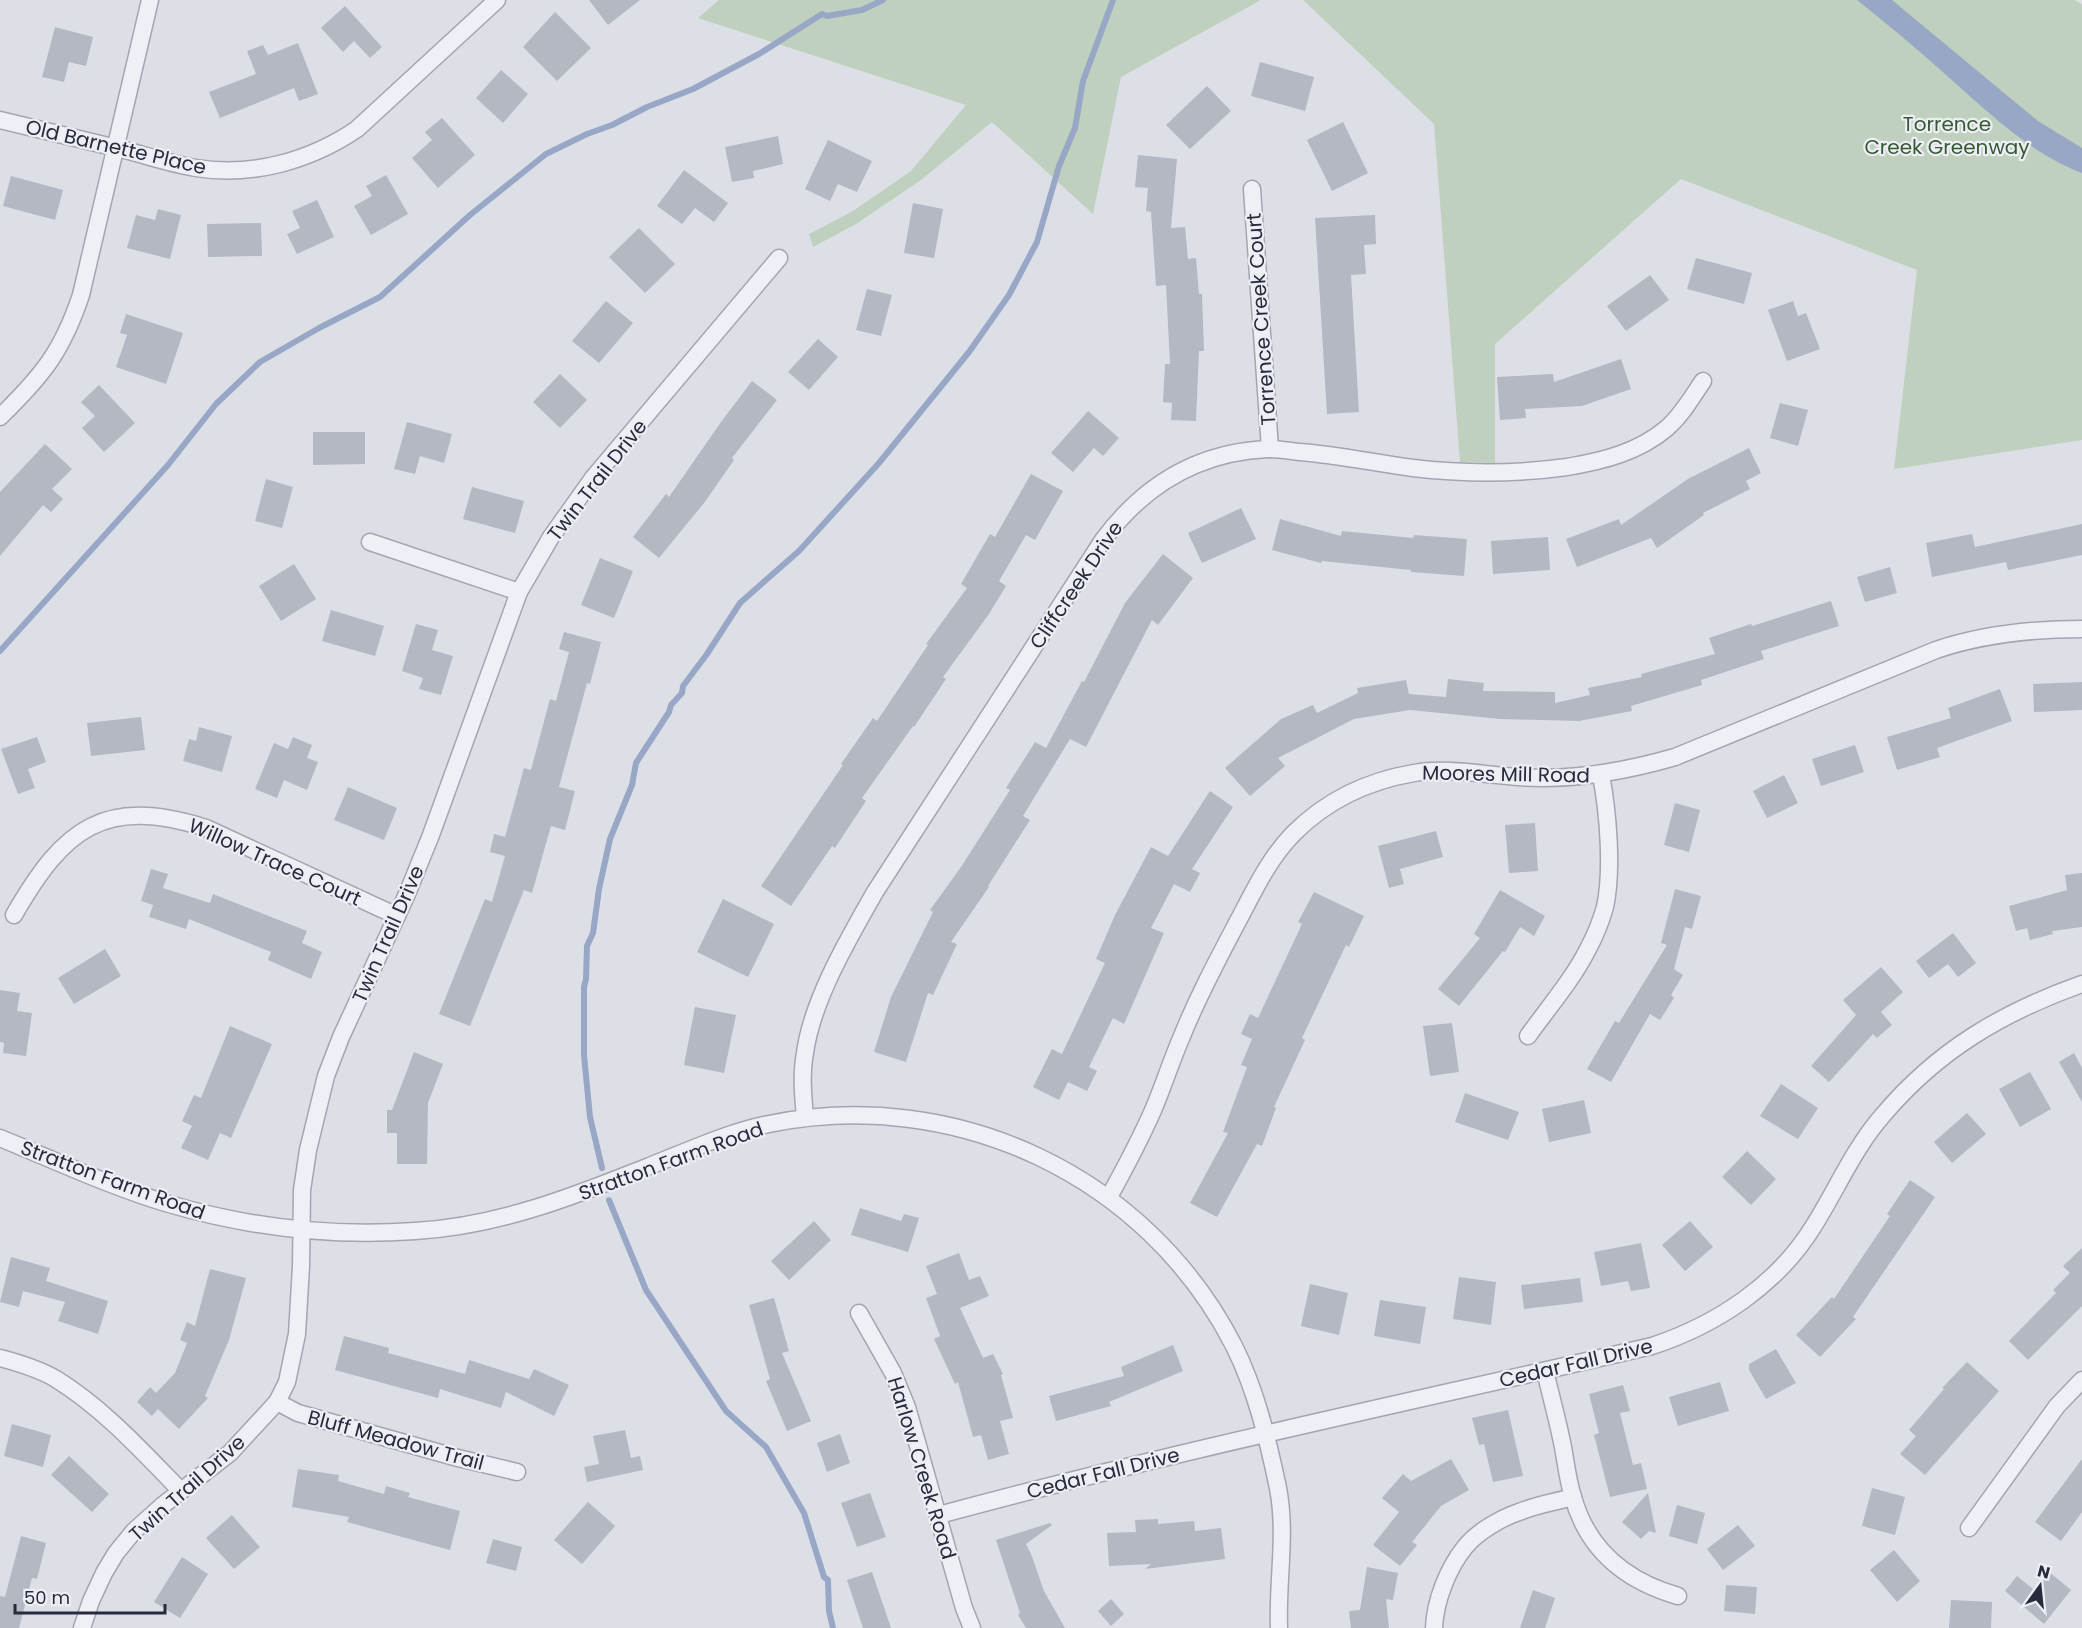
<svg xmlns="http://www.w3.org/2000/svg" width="2082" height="1628" font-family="Poppins,sans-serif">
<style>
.green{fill:#c0d0be}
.water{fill:#98a7c6}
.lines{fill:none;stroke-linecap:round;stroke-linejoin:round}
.stream{stroke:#98a7c6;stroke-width:6}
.building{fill:#b4b8c3}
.minor-casing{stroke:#a3a5b1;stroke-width:19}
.minor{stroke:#eff0f5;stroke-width:16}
.labels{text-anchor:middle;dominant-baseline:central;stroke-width:4.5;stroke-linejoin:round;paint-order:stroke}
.park-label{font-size:20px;fill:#365834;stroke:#eceef4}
.street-label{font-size:20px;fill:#272b3d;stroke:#eceef4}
</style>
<rect width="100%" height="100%" fill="#dddfe7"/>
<!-- green -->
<g class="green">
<path d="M719,0H1261L1121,77L1093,214L992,122L921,180L856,224L813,247L809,234L853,211L911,171L966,105L698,18Z"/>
<path d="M1303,0H2074L2082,4V440L1894,469L1917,270L1681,179L1495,344V463L1460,462L1434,124Z"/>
</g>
<!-- water -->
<path class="water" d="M1857,0H1892L2038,121L2082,148V173C2029,153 1987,111 1945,74C1916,48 1887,24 1857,0Z"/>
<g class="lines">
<!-- stream -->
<g class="stream">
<path d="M0,651L168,465L216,404L260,362L319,328L380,297L470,215L546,154L587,134L612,125L647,107L693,89L759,54L822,14L827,16L862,10L883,0"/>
<path d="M602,1168L590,1117L584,1055V987L586,979L587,946L593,933L599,889L610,839L632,785L636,763L669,712L671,705L682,693L683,686L707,654L740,603L799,551L879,463L969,352L1009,295L1037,242L1059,166L1075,128L1083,81L1113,0"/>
<path d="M609,1200L646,1290L726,1411L766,1447L804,1513L824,1577L828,1580L829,1611L833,1628"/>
</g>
</g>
<!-- building -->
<g class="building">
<path d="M589,0H640L608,25Z"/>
<path d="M345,6L382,47L370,58L354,41L343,52L321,28Z"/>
<path d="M555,12L591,48L557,81L523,47Z"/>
<path d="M55,27L93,37L86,66L69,62L64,82L42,77Z"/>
<path d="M298,43L318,94L299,101L294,88L220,118L209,92L256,74L247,51L263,45L268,55Z"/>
<path d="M1260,62L1314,77L1305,111L1251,96Z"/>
<path d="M501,70L528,94L503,123L476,98Z"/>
<path d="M1207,86L1231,111L1190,149L1166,125Z"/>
<path d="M442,118L475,155L438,188L412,158L432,140L425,132Z"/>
<path d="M1343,122L1368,173L1332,191L1307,140Z"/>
<path d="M778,136L783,164L753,171L754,178L732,182L725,147Z"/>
<path d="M828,140L872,161L857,192L838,184L830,201L805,189Z"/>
<path d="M1138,155L1177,159L1171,228L1185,227L1188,259L1196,258L1199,294H1202L1204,351H1199L1196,421L1171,420L1172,403L1163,402L1165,364H1170L1166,285L1156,286L1151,212L1146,211L1148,188L1135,187Z"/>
<path d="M684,170L728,203L714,222L695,208L682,224L657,206Z"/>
<path d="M386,175L408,214L371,235L354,206L372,196L366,186Z"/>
<path d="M11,176L63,190L55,220L3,206Z"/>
<path d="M317,200L334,237L297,254L287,234L300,228L292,211Z"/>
<path d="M913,203L943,209L934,258L904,253Z"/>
<path d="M158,209L181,215L170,259L127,248L136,215L155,220Z"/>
<path d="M1375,215L1376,244L1364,245L1366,274L1351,275L1359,412L1327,414L1315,218Z"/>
<path d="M261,223L262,256L208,257L207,224Z"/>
<path d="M639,228L675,264L645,293L609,257Z"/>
<path d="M1696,258L1752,273L1744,304L1687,289Z"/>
<path d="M1650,275L1669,300L1626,331L1607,306Z"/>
<path d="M867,289L892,295L881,336L856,330Z"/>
<path d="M606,301L633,323L599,363L572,341Z"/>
<path d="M1793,301L1798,316L1806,313L1820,349L1787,361L1768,310Z"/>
<path d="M126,314L183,333L166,384L116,367L127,335L120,333Z"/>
<path d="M818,339L838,357L809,390L788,372Z"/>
<path d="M1621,359L1631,389L1582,406L1525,409L1526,418L1500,420L1497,377L1553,374L1554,382Z"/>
<path d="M560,374L587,400L560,428L533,402Z"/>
<path d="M752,381L777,400L732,458L734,460L704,503L659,558L633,537L666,494L669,497L721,422Z"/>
<path d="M99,385L135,423L104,452L82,428L95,416L81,402Z"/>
<path d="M1780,403L1808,410L1798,446L1770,438Z"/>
<path d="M1088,411L1119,438L1103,456L1094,448L1073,472L1051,453Z"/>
<path d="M407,422L452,434L444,463L420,456L415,474L394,469Z"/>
<path d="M313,432H365V464L313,465Z"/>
<path d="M45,444L72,469L52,489L63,499L51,512L43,505L0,556V492Z"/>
<path d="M1749,448L1761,473L1746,481L1750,489L1703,513L1704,515L1657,548L1651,538L1577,567L1566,539L1619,519L1621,525L1688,479Z"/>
<path d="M1031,474L1063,491L1035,540L1026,535L999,581L1006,586L989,614L943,677L946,679L914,727L913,726L862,798L866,801L835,848L832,846L791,906L761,886L843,765L841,764L873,718L877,721L928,645L926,644L967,588L961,584L990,534L995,537Z"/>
<path d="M266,479L293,487L282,528L255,521Z"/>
<path d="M472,487L524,501L515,533L463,519Z"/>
<path d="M1241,508L1256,539L1202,563L1188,533Z"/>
<path d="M1280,519L1341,536L1342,531L1413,538L1414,535L1467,539L1464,576L1411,572V570L1322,561L1321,563L1272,550Z"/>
<path d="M2082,524V555L2008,570L2006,562L1932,577L1926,543L1972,534L1975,547Z"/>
<path d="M1548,537L1550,570L1493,574L1491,541Z"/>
<path d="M1163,554L1193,578L1158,625L1152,620L1086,747L1070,739L1023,816L1030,820L988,886L989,887L951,942L957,944L933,995L928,993L906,1062L874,1052L891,997L933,912L930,910L961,867L1010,790L1006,788L1035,742L1046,748L1082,681L1084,682L1125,603Z"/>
<path d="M600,558L633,571L614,618L581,605Z"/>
<path d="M294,564L316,599L281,621L259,586Z"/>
<path d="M1890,567L1897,593L1865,602L1857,577Z"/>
<path d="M1831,601L1839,626L1761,651L1764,659L1701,680L1702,685L1631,706L1632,711L1579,721L1500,719L1410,710L1354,719L1278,758L1285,766L1250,796L1225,768L1281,719L1313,705L1317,713L1358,693L1357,688L1406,680L1409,694L1446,697L1448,679L1484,683L1483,691L1555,692V703L1590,695L1588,688L1642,677L1641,674L1715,654L1709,638L1751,624L1752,626Z"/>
<path d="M331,610L384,626L375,656L322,641Z"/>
<path d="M416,624L438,630L432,650L453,656L441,695L419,689L423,678L402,671Z"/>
<path d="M564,632L601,642L590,684L587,683L559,787L575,791L565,830L551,826L532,893L524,890L470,1026L439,1014L485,899L492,902L505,856L490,852L494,834L505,837L524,768L531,770L550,699L556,701L569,652L559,649Z"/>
<path d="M2082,682V710L2034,712L2033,684Z"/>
<path d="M2000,689L2012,721L1937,748L1940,757L1897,770L1887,737L1951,718L1948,708Z"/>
<path d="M141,717L145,750L91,756L87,723Z"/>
<path d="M199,727L232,736L222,772L183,761L189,739L196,741Z"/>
<path d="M37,737L46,762L28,769L35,788L18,794L1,749Z"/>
<path d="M293,737L312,745L307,758L318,762L307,790L284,780L277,798L255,789L274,743L288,749Z"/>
<path d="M1855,745L1864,772L1821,786L1812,759Z"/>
<path d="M1784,775L1798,803L1767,818L1753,791Z"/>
<path d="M348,787L397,808L384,840L334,820Z"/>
<path d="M1210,791L1233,807L1192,869L1200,873L1190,892L1174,884L1151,928L1164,933L1124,1024L1113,1018L1089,1067L1097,1071L1087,1091L1068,1082L1059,1100L1033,1087L1052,1049L1062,1054L1105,963L1096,959L1115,915L1151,847L1168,856Z"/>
<path d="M1675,803L1700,810L1689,852L1664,845Z"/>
<path d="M1535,823L1538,871L1509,873L1505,825Z"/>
<path d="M1436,831L1443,857L1400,869L1404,884L1389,888L1378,846Z"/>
<path d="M151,869L168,874L163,888L210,903L213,894L307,931L302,943L322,952L311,979L268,960L271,952L189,919L186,929L149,917L153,905L141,901Z"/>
<path d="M2082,873V927L2052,931L2053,934L2030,940L2027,928L2016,931L2009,906L2067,890L2065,875Z"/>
<path d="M1675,889L1701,896L1692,929L1685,927L1674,969L1683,975L1671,995L1674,998L1660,1020L1650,1014L1611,1082L1587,1069L1615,1021L1619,1023L1667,945L1661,943Z"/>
<path d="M1500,890L1545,916L1534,936L1520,927L1505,952L1503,951L1459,1006L1438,989L1480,938L1474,934Z"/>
<path d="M1314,892L1364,916L1349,947L1346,945L1302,1038L1305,1040L1274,1107L1276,1108L1262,1146L1257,1144L1217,1217L1190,1203L1228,1133L1223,1132L1247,1067L1241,1065L1252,1039L1241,1034L1250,1014L1258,1018L1302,924L1298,922Z"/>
<path d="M723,899L774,924L748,977L697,952Z"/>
<path d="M1953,933L1976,963L1958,977L1948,964L1929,978L1916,961Z"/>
<path d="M105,949L121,976L74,1004L58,978Z"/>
<path d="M1881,967L1903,992L1881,1012L1892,1025L1877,1038L1873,1034L1829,1082L1811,1066L1856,1015L1843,1000Z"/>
<path d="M0,990L20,993L17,1011L32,1013L26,1056L3,1053L4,1043L0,1042Z"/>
<path d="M695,1007L736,1015L724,1073L684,1065Z"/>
<path d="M1452,1023L1459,1072L1430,1076L1423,1026Z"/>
<path d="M230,1026L272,1044L231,1138L220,1133L208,1160L181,1148L192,1126L182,1121L194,1095L201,1098Z"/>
<path d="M414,1052L443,1064L428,1103L427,1164H397V1133H387V1110H392Z"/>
<path d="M2074,1053L2082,1068V1102L2059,1062Z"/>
<path d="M2030,1072L2051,1109L2020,1127L1999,1089Z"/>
<path d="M1781,1084L1818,1108L1798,1139L1760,1116Z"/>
<path d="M1465,1093L1519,1112L1508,1140L1455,1122Z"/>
<path d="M1584,1100L1591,1133L1549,1142L1542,1109Z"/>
<path d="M1967,1113L1986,1134L1952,1163L1934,1142Z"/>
<path d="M1747,1151L1776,1179L1751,1205L1722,1177Z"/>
<path d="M1910,1180L1935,1197L1853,1317L1856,1319L1820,1357L1796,1335L1832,1297L1834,1299L1890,1216L1887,1214Z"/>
<path d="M860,1208L901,1221L904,1214L919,1218L908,1252L851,1235Z"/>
<path d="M814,1221L831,1240L789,1280L771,1261Z"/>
<path d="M1690,1221L1713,1247L1685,1271L1662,1245Z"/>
<path d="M1641,1243L1650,1288L1631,1291L1628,1281L1601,1286L1594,1252Z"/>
<path d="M2082,1248V1306L2028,1360L2009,1341L2056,1293L2053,1290L2070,1273L2063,1266Z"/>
<path d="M959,1253L969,1280L980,1276L989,1296L960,1308L983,1358L993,1354L1003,1374L1001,1375L1013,1418L1000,1421L1009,1454L988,1460L981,1435L973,1437L958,1382L955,1384L934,1339L940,1336L926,1298L937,1294L926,1266Z"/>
<path d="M11,1257L50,1268L46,1281L108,1301L98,1334L58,1321L65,1302L23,1291L19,1307L0,1302Z"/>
<path d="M210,1269L246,1278L229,1340L205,1396L208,1398L179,1429L158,1409L152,1416L137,1402L150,1387L156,1393L175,1373L187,1343L180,1340L187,1322L195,1326Z"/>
<path d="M1459,1277L1496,1282L1491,1325L1453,1319Z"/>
<path d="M1580,1278L1583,1302L1524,1309L1521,1285Z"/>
<path d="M1310,1284L1348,1293L1339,1335L1301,1326Z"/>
<path d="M774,1298L789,1351L782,1353L811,1421L787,1431L766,1381L770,1379L749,1305Z"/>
<path d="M1380,1300L1426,1307L1420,1344L1374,1336Z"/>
<path d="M344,1336L389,1348L388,1353L465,1374L469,1360L529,1379L534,1369L569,1385L554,1416L506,1392L501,1408L440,1389L438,1398L335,1370Z"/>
<path d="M1173,1345L1183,1371L1109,1402L1111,1406L1056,1421L1049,1396L1124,1376L1121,1367Z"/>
<path d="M1776,1349L1796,1383L1766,1399L1749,1370V1364Z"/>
<path d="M1967,1362L1999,1391L1925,1475L1900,1454L1916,1436L1909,1430L1944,1389L1942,1388Z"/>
<path d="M1720,1382L1729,1411L1678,1426L1669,1397Z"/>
<path d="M1623,1385L1630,1411L1620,1413L1633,1465L1641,1463L1647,1489L1610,1497L1594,1435L1599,1433L1589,1394Z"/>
<path d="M1508,1410L1523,1476L1493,1482L1484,1444L1479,1445L1472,1418Z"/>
<path d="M12,1424L51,1435L43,1467L4,1456Z"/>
<path d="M625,1430L631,1458L640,1456L643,1470L587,1482L584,1467L599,1464L593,1436Z"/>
<path d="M840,1434L850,1463L827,1472L817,1443Z"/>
<path d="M69,1456L109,1494L92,1512L51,1475Z"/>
<path d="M1451,1459L1469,1490L1441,1506L1412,1542L1417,1545L1400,1566L1373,1545L1399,1512L1382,1498L1403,1474L1411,1481Z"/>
<path d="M2082,1459V1512L2061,1541L2035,1522Z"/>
<path d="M298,1469L339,1475L338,1481L384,1494L386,1486L410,1493L408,1497L460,1511L450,1550L347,1522L349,1517L292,1507Z"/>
<path d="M1872,1488L1905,1497L1895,1535L1862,1526Z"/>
<path d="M870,1493L886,1537L857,1547L841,1503Z"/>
<path d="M1648,1493L1656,1533L1649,1531L1641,1539L1622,1522Z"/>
<path d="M588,1502L615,1526L582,1564L554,1540Z"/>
<path d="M1677,1505L1705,1513L1697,1544L1669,1536Z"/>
<path d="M232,1515L260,1547L234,1569L206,1538Z"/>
<path d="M1158,1519V1524L1194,1521L1195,1531L1221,1528L1225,1559L1145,1569L1151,1564L1109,1566L1107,1533L1136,1532L1135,1520Z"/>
<path d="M1050,1523L1052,1525L1026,1544L1031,1554L1044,1591L1065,1628H1026L1018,1615L1020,1613L996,1540Z"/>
<path d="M1738,1525L1755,1546L1723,1570L1707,1549Z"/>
<path d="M21,1536L46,1543L37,1579L32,1578L19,1628H0V1596L5,1597Z"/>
<path d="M493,1539L522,1547L516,1571L486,1563Z"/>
<path d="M1894,1550L1920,1581L1897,1602L1870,1570Z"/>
<path d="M182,1557L208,1574L180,1618L154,1602Z"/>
<path d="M1367,1567L1398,1573L1393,1600L1386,1599L1389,1628H1351L1349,1611L1360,1610Z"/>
<path d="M2048,1571L2071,1590L2044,1624L2005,1591L2017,1576L2033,1589Z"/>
<path d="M872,1572L891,1628H863L847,1580Z"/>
<path d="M1726,1585L1757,1587L1755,1614L1724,1611Z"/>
<path d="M1533,1590L1555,1598L1545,1628H1520Z"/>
<path d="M1111,1599L1124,1614L1111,1626L1098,1611Z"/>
<path d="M1951,1600L1992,1602L1991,1628H1949Z"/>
</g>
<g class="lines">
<!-- minor casing -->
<g class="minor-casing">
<g id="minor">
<path d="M0,120C42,130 83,140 125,150C148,156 172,164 196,168C252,177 310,161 357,129L497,0"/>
<path d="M1252,189L1270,449"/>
<path d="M0,417C42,376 62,352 81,295L150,0"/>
<path d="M370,542L519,592"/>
<path d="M14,915C64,828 104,796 206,828L397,916"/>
<path d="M1528,1036C1548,1008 1573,979 1588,949C1595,936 1601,921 1605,907C1613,870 1608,812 1601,775"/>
<path d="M805,1117C803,1096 801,1074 805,1053C812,1000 849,938 875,892L1103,540C1144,485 1199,452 1268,449C1279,449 1290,451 1300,452C1338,455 1375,463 1413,468C1464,474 1516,474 1567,467C1603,461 1639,452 1667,428C1682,415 1692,397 1703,381"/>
<path d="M0,1138C56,1161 112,1187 169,1204C248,1227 333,1237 415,1231C500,1226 574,1196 652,1165C690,1150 729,1132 769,1124C956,1086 1147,1176 1234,1346C1256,1390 1268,1440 1278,1488C1287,1535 1277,1581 1279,1628"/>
<path d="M1109,1197C1125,1168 1141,1138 1154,1108C1164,1084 1172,1059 1182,1036C1198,996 1218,959 1238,921C1254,891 1269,858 1294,833C1327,800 1367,781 1414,773C1448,767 1484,775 1518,777C1572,781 1623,772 1675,757L1936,650C1983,634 2032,629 2082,629"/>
<path d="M859,1313L893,1373L907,1407L964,1608L972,1628"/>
<path d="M0,1358C19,1363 39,1369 56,1379C103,1408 142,1451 180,1490"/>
<path d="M1545,1371C1551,1396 1558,1422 1563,1447C1566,1464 1568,1481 1573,1497C1588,1551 1626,1581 1678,1596"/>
<path d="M277,1402L298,1413L458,1458L517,1472"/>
<path d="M939,1515C1175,1451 1414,1401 1652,1346C1716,1325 1777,1285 1813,1227C1837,1189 1854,1148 1883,1115C1938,1050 2003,1012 2082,984"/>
<path d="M1969,1528L2057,1406L2082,1380"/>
<path d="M82,1628L91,1601L104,1573L116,1553L134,1531L163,1505L230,1453L277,1402L287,1382L297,1334L301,1266L302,1190L308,1150L326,1076L341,1037L407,894L431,835L519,592L551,537L593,478L779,258"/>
<path d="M1434,1628C1435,1601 1448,1568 1465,1547C1477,1532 1501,1518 1519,1512C1536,1505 1555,1502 1573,1497"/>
</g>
</g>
<!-- minor -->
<use href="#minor" class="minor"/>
</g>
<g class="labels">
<!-- park labels -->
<g class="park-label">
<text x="1947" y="124">Torrence<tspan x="1947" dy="23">Creek Greenway</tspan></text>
</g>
<!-- street labels -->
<g class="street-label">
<text transform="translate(116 147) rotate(13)">Old Barnette Place</text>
<text transform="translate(1261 319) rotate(-94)">Torrence Creek Court</text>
<text transform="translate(597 480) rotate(-52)">Twin Trail Drive</text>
<text transform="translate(1076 585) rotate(-56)">Cliffcreek Drive</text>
<text transform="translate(1506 774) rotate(1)">Moores Mill Road</text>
<text transform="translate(275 862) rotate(24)">Willow Trace Court</text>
<text transform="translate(388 934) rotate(-66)">Twin Trail Drive</text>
<text transform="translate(671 1161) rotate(-20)">Stratton Farm Road</text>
<text transform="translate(113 1180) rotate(20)">Stratton Farm Road</text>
<text transform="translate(1576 1363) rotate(-13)">Cedar Fall Drive</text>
<text transform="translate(396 1440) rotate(15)">Bluff Meadow Trail</text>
<text transform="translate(922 1468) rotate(73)">Harlow Creek Road</text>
<text transform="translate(1103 1473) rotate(-14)">Cedar Fall Drive</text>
<text transform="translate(187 1488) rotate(-42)">Twin Trail Drive</text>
</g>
</g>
<!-- north arrow -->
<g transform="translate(2040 1586) rotate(15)" stroke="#eceef4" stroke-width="4.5" paint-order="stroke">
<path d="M0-4.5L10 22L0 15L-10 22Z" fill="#272b3d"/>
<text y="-9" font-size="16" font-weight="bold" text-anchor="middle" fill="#272b3d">N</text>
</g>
<!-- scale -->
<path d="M15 1604v9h150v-9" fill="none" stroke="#272b3d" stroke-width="3"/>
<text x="24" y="1604" font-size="18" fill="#272b3d" stroke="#eceef4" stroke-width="4.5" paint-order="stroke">50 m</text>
</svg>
